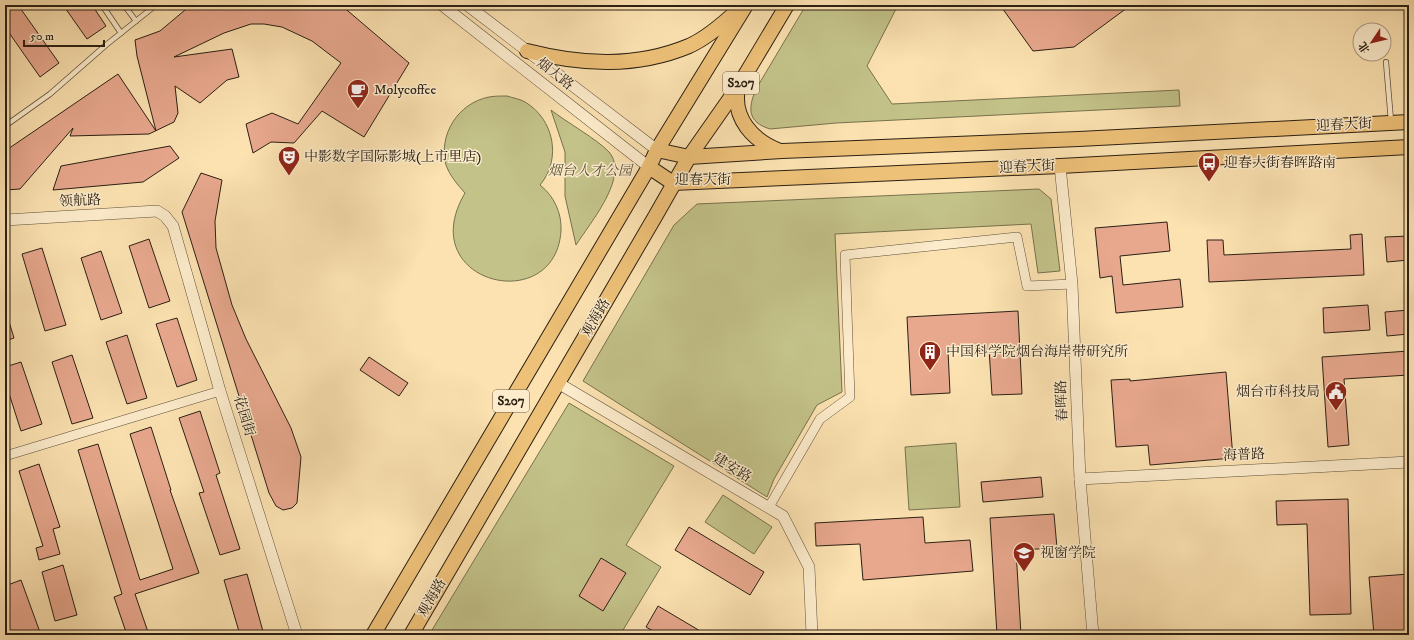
<svg xmlns="http://www.w3.org/2000/svg" width="1414" height="640" font-family="'IM FELL DW Pica','Noto Serif SC',serif">
<style>
.green{fill:#c3c289;stroke:#77714e}
.building{fill:#e8a88e;stroke:#2b2014}
.lines{fill:none;stroke-linecap:round;stroke-linejoin:round}
.service-casing{stroke:#5f503b;stroke-width:6}
.minor-casing{stroke:#5f503b;stroke-width:10}
.tertiary-casing{stroke:#5f503b;stroke-width:12}
.primary-casing{stroke:#2b2014;stroke-width:16}
.service{stroke:#fdeccc;stroke-width:4.5}
.minor{stroke:#fdeccc;stroke-width:9}
.tertiary{stroke:#fdeccc;stroke-width:11}
.primary{stroke:#eec178;stroke-width:14}
.labels{text-anchor:middle;dominant-baseline:central;stroke-width:3;stroke-linejoin:round;paint-order:stroke}
.shield{fill:#fdeccc;stroke:#6a5d4b;stroke-width:1}
.shield-label{font-size:13px;font-weight:bold;fill:#2b2014}
.street-label{font-size:14px;fill:#2b2014;stroke:#fdeccc}
.poi-label{font-size:14px;fill:#2b2014;stroke:#fdeccc;text-anchor:start}
.park-label{font-size:14px;font-style:italic;fill:#595137;stroke:#fdeccc}
</style>
<rect width="100%" height="100%" fill="#fce2b1"/>
<filter id="stains"><feTurbulence type="fractalNoise" baseFrequency=".005" numOctaves="4"/><feColorMatrix values="0 0 0 0 .2 0 0 0 0 .09 0 0 0 0 .02 0 0 0 .5 -.17"/></filter>
<radialGradient id="worn" r=".72"><stop offset=".6" stop-color="#630" stop-opacity="0"/><stop offset="1" stop-color="#630" stop-opacity=".3"/></radialGradient>
<!-- green -->
<g class="green">
<path d="M806,5H898L867,66L892,104L1179,90L1180,106L836,123L770,129C747,122 748,108 756,89Z"/>
<path d="M507,96C513,98 520,99 525,102C554,119 562,159 540,185C554,196 562,213 561,231C555,318 412,283 465,193C457,184 450,176 446,165C438,135 458,103 489,97C494,96 501,96 507,96Z"/>
<path d="M551,110C566,122 597,139 609,152C630,176 590,223 576,245L565,196V152Z"/>
<path d="M1039,189L1051,199L1060,271L1038,273L1031,224L835,234L842,392L817,405L774,479L767,497L583,381L674,225L697,204Z"/>
<path d="M569,403L674,466L626,545L661,567L620,635H429Z"/>
<path d="M956,443L960,507L909,510L905,447Z"/>
<path d="M723,495L772,527L754,554L705,522Z"/>
</g>
<!-- building -->
<g class="building">
<path d="M5,5H18L59,63L40,77L5,27Z"/>
<path d="M63,5H92L106,26L87,39Z"/>
<path d="M191,5H225V7L236,5H341L409,63L364,137L322,111L294,143L271,142L253,153L246,124L272,113L298,124L341,63L312,41L282,27L264,24H251L224,33L174,57L232,49L239,77L227,80L200,103L175,86L178,113L174,122L149,134L70,136L73,128L20,189L5,190V151L118,74L156,131L137,56L135,40L160,31Z"/>
<path d="M1000,5H1131L1074,47L1033,51Z"/>
<path d="M170,146L179,158L143,182L53,190L61,166Z"/>
<path d="M201,173L222,180L215,221L216,248L232,305L246,339L291,428L301,457L297,503L292,508L283,510L276,506L269,493L182,212Z"/>
<path d="M1167,222L1170,251L1120,256L1123,285L1180,279L1183,307L1116,313L1112,276L1100,278L1095,228Z"/>
<path d="M1362,234L1364,275L1209,282L1207,240H1223L1224,255L1351,249L1350,235Z"/>
<path d="M1409,236V260L1387,262L1385,237Z"/>
<path d="M149,239L170,301L149,308L129,246Z"/>
<path d="M42,248L66,325L45,331L22,254Z"/>
<path d="M101,251L122,313L101,320L81,258Z"/>
<path d="M1368,305L1370,330L1324,333L1323,308Z"/>
<path d="M1409,310V334L1387,336L1385,312Z"/>
<path d="M1018,311L1022,394L992,395L989,349L948,351L950,393L911,395L907,317Z"/>
<path d="M5,315H7L14,338L5,341Z"/>
<path d="M177,318L197,380L177,387L156,324Z"/>
<path d="M127,335L147,398L127,404L106,342Z"/>
<path d="M1409,351V375L1344,379L1349,445L1328,447L1322,357Z"/>
<path d="M72,355L93,418L72,424L52,362Z"/>
<path d="M369,357L408,383L399,396L360,370Z"/>
<path d="M21,362L42,424L21,431L5,381V367Z"/>
<path d="M1226,372L1233,458L1150,465L1148,445L1116,447L1111,380L1130,379V381Z"/>
<path d="M200,411L220,473L216,475L240,549L220,555L199,493L204,492L179,418Z"/>
<path d="M151,427L171,490H170L199,573L135,594L149,635H127L114,597L122,594L78,450L98,444L140,580L173,569L130,434Z"/>
<path d="M39,464L60,527L53,529L60,554L39,560L36,548L43,546L19,471Z"/>
<path d="M1041,477L1043,497L983,502L981,482Z"/>
<path d="M1348,499L1351,614L1310,615L1307,524L1277,525L1276,501Z"/>
<path d="M1054,514L1057,548L1016,550L1021,635H997L990,518Z"/>
<path d="M923,517L925,543L970,540L973,571L863,580L860,544L816,546L815,523Z"/>
<path d="M689,527L764,572L750,595L675,550Z"/>
<path d="M601,558L626,573L603,611L579,596Z"/>
<path d="M63,565L77,615L55,621L42,572Z"/>
<path d="M247,574L264,635H240L224,580Z"/>
<path d="M1409,574V635H1374L1369,577Z"/>
<path d="M21,580L41,635H10L5,622V586Z"/>
<path d="M658,606L707,635H660L646,627Z"/>
</g>
<g class="lines">
<!-- service casing -->
<g class="service-casing">
<g id="service">
<path d="M102,5L121,33"/>
<path d="M124,5L136,21"/>
<path d="M1386,62L1391,121"/>
<path d="M5,126L50,94L106,45L156,5"/>
</g>
</g>
<!-- minor casing -->
<g class="minor-casing">
<g id="minor">
<path d="M5,456L220,391"/>
<path d="M769,507L820,419L850,397L845,255L1017,237L1027,286L1072,284"/>
</g>
</g>
<!-- tertiary casing -->
<g class="tertiary-casing">
<g id="tertiary">
<path d="M442,5L649,167"/>
<path d="M467,5L657,150"/>
<path d="M1060,166L1072,284L1080,479L1093,635"/>
<path d="M5,220L157,211L165,216L173,226L220,391L297,635"/>
<path d="M558,383L783,516L809,567L812,635"/>
<path d="M1080,479L1409,462"/>
</g>
</g>
<!-- primary casing -->
<g class="primary-casing">
<g id="primary">
<path d="M527,51C582,65 636,68 689,46C707,38 724,23 738,10"/>
<path d="M738,88C732,118 753,141 780,151"/>
<path d="M657,150L689,157L782,151L1079,139L1409,122"/>
<path d="M649,167L673,183L1060,166L1409,147"/>
<path d="M373,635L649,167L657,150L746,5"/>
<path d="M411,635L656,215L689,157L738,87L787,5"/>
</g>
</g>
<!-- service -->
<use href="#service" class="service"/>
<!-- minor -->
<use href="#minor" class="minor"/>
<!-- tertiary -->
<use href="#tertiary" class="tertiary"/>
<!-- primary -->
<use href="#primary" class="primary"/>
</g>
<!-- icons -->
<defs>
<g id="cafe-pin" transform="scale(1.15)"><path d="M0 17L-7.5 6A9.5 9.5 0 1 1 7.5 6Z" fill="#8f2418" stroke="#fdeccc"/><path d="M-5.5-4.5H6V0H3Q3 3.5 0 3.5H-2.5Q-5.5 3.5-5.5 0ZM3-3.2v2h1.7v-2ZM-6 4.5H4V6H-6Z" fill="#fff"/></g>
<g id="theatre-pin" transform="scale(1.15)"><path d="M0 17L-7.5 6A9.5 9.5 0 1 1 7.5 6Z" fill="#8f2418" stroke="#fdeccc"/><path d="M-5-5.5Q0-4 5-5.5V0Q5 5 0 6Q-5 5-5 0ZM-3.3-2.5H-1v1.5H-3.3ZM1-2.5H3.3v1.5H1ZM-2.8 1Q0 5.5 2.8 1Z" fill="#fff"/></g>
<g id="bus-pin" transform="scale(1.15)"><path d="M0 17L-7.5 6A9.5 9.5 0 1 1 7.5 6Z" fill="#8f2418" stroke="#fdeccc"/><path d="M-5-6H5V4H4V6H2V4H-2V6H-4V4H-5ZM-3.5-4V0h7V-4ZM-3.5 1.2v1.5H-2V1.2ZM2 1.2v1.5H3.5V1.2Z" fill="#fff"/></g>
<g id="building-pin" transform="scale(1.15)"><path d="M0 17L-7.5 6A9.5 9.5 0 1 1 7.5 6Z" fill="#8f2418" stroke="#fdeccc"/><path d="M-4-6H4V6H1V3H-1V6H-4ZM-2.5-4.3h1.7v1.8h-1.7ZM.8-4.3h1.7v1.8H.8ZM-2.5-1h1.7V.8h-1.7ZM.8-1h1.7V.8H.8Z" fill="#fff"/></g>
<g id="civic-pin" transform="scale(1.15)"><path d="M0 17L-7.5 6A9.5 9.5 0 1 1 7.5 6Z" fill="#8f2418" stroke="#fdeccc"/><path d="M-.6-6.5H3V-4.5H.6V-3L4-1V1h2V6H-6V1h2V-1L-.6-3ZM-1.2 2.5V6h2.4V2.5Z" fill="#fff"/></g>
<g id="school-pin" transform="scale(1.15)"><path d="M0 17L-7.5 6A9.5 9.5 0 1 1 7.5 6Z" fill="#8f2418" stroke="#fdeccc"/><path d="M0-5L7-2L0 1L-7-2ZM-4 1L0 2.5L4 1V4Q0 6-4 4Z" fill="#fff"/></g>
</defs>
<g fill-rule="evenodd">
<use href="#cafe-pin" x="358" y="90"/>
<use href="#theatre-pin" x="289" y="157"/>
<use href="#bus-pin" x="1209" y="163"/>
<use href="#building-pin" x="930" y="352"/>
<use href="#civic-pin" x="1336" y="392"/>
<use href="#school-pin" x="1024" y="553"/>
</g>
<g class="labels">
<!-- shield labels -->
<g class="shield">
<rect x="723" y="72" width="36" height="22" rx="3"/>
<rect x="493" y="390" width="36" height="22" rx="3"/>
</g>
<g class="shield-label">
<text x="741" y="83">S207</text>
<text x="511" y="401">S207</text>
</g>
<!-- street labels -->
<g class="street-label">
<text transform="translate(555 74) rotate(38)">烟大路</text>
<text transform="translate(1344 125) rotate(-3)">迎春大街</text>
<text transform="translate(1027 167) rotate(-3)">迎春大街</text>
<text x="703" y="180">迎春大街</text>
<text transform="translate(80 201) rotate(-3)">领航路</text>
<text transform="translate(596 318) rotate(-60)">观海路</text>
<text transform="translate(1062 401) rotate(-92)">春晖路</text>
<text transform="translate(244 416) rotate(73)">花园街</text>
<text transform="translate(1244 455) rotate(-3)">海普路</text>
<text transform="translate(732 468) rotate(31)">建安路</text>
<text transform="translate(432 598) rotate(-60)">观海路</text>
</g>
<!-- poi labels -->
<g class="poi-label">
<text x="374" y="90">Molycoffee</text>
<text x="304" y="157">中影数字国际影城(上市里店)</text>
<text x="1224" y="163">迎春大街春晖路南</text>
<text x="946" y="352">中国科学院烟台海岸带研究所</text>
<text x="1320" y="392" text-anchor="end">烟台市科技局</text>
<text x="1040" y="553">视窗学院</text>
</g>
<!-- park labels -->
<g class="park-label">
<text x="590" y="171">烟台人才公园</text>
</g>
</g>
<!-- margin -->
<rect width="1414" height="640" fill="none" stroke="#fce2b1" stroke-width="20"/>
<rect x="6" y="6" width="1402" height="628" fill="none" stroke="#2b2014" stroke-width="2"/>
<rect x="10" y="10" width="1394" height="620" fill="none" stroke="#2b2014"/>
<!-- north arrow -->
<g transform="translate(1372 42) rotate(235)"><circle r="19" fill="#fdeccc" stroke="#a99a82"/>
<path d="M0-3L7 15L0 10L-7 15Z" fill="#8f2418"/>
<text y="-6" font-size="11" font-weight="bold" text-anchor="middle" fill="#2b2014">北</text>
</g>
<!-- scale -->
<path d="M24 40v6h80v-6" fill="none" stroke="#2b2014" stroke-width="2"/>
<text x="30" y="40" font-size="12" fill="#2b2014" stroke="#fdeccc" stroke-width="3" paint-order="stroke">50 m</text>
<rect width="100%" height="100%" filter="url(#stains)"/>
<rect width="100%" height="100%" fill="url(#worn)"/>
</svg>
